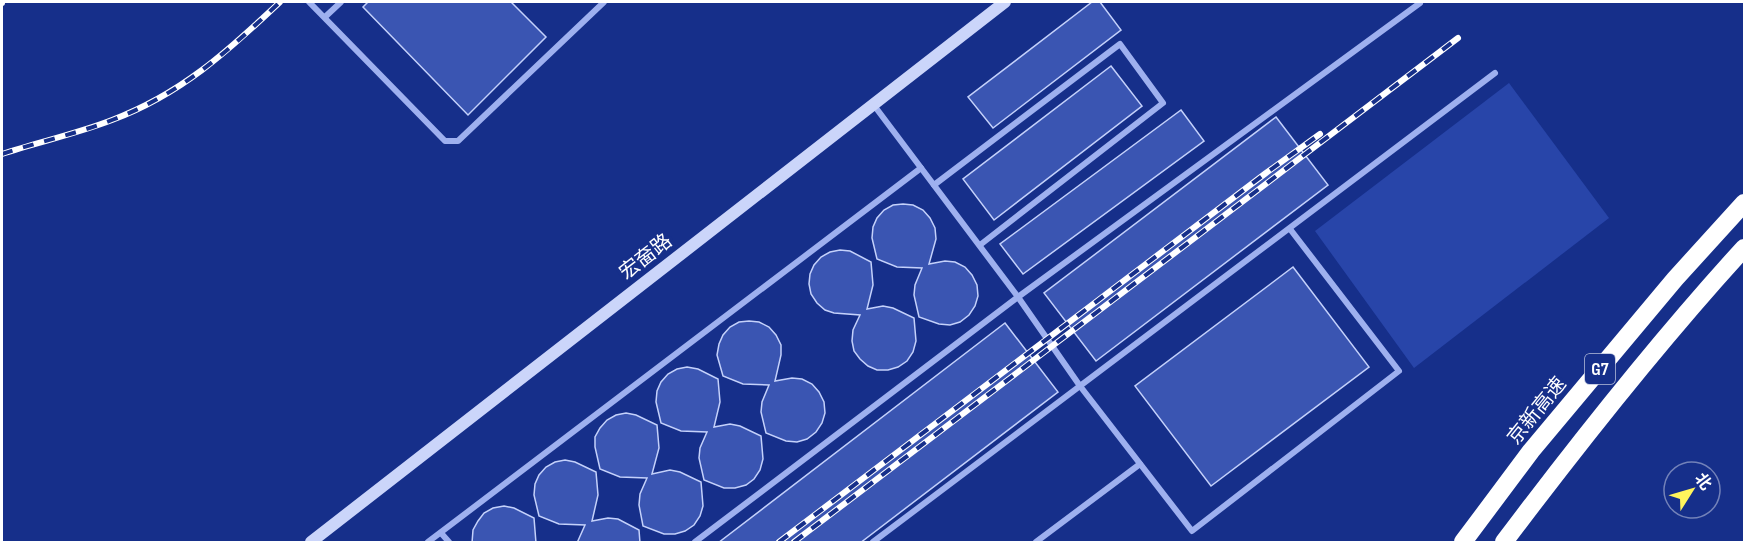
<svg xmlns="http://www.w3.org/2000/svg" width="1746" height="544" font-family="'Sofia Sans Condensed','Noto Sans SC',sans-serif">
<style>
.grass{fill:#2845a9}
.building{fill:#3a55b2;stroke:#c4d1fb;stroke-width:1.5}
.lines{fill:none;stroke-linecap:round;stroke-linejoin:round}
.street{stroke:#9eb0ef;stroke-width:6}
.secondary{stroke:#cbd5fa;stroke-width:12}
.highway{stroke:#fff;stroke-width:18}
.rail-casing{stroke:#fff;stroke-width:6}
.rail{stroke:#162f8a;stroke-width:4;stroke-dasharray:11;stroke-linecap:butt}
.labels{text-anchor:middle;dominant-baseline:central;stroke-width:6;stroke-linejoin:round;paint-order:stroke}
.shield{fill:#162f8a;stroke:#b9c1dc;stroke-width:1.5}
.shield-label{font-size:18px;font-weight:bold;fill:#fff}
.street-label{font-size:20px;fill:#fff;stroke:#162f8a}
</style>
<rect width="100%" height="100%" fill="#162f8a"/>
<!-- grass -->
<path class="grass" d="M1509,83L1609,218L1414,368L1315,231Z"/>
<!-- building -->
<g class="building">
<path d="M368,2H511L546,37L468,115L363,7Z"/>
<path d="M1092,2H1100L1121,30L993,128L968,97Z"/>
<path d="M1111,66L1142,106L994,220L963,179Z"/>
<path d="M1181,110L1204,141L1023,274L1000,244Z"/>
<path d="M1276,117L1328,185L1096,361L1044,293Z"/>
<path d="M903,204L913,205L923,210L930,218L935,228L936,239L929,264L945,261L955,262L965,267L972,275L977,285L978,296L975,306L969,315L960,322L950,325L939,324L919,317L914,295L915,285L922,268L897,267L877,259L872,238L873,227L877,218L884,210L893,205Z"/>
<path d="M840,250L850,251L871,262L873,285L867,309L883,306L893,308L914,318L916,341L913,352L907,361L898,367L888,370H877L868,366L860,359L854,351L852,341L853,330L860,315L834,313L825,310L817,303L811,294L809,284L810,274L814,265L821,257L830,252Z"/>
<path d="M1293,267L1369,367L1211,486L1135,386Z"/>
<path d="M749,321L759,322L769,327L776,335L781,345V355L775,381L792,378L802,379L812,384L819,392L824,402L825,413L822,423L816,432L807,439L797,442L786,441L766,433L761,412L762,402L769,385L743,384L723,376L717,355L719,344L723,335L730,327L739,322Z"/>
<path d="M1005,323L1058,392L860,543H718Z"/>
<path d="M687,367L698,369L718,379L720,402L714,427L730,424L740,426L761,436L763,459L760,470L754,479L746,485L735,488H724L704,480L699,458L700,448L707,432L681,431L661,423L656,402L657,391L661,382L668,374L677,369Z"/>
<path d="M626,413L636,415L657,425L659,448L652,474L670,470L680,472L701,482L703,506L700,516L694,525L685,531L675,534H664L643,526L639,505L640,494L647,478L620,477L600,469L595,447V437L600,428L607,420L616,415Z"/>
<path d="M565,460L575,462L596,472L598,495L592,521L608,518L618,519L639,530L640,543H577L585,525L559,524L539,516L534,495L535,484L539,475L546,467L555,462Z"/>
<path d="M504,506L514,508L534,518L536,543H472L473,530L478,521L484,513L493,508Z"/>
</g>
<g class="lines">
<!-- street -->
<g class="street">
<path d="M309,2L445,141H458L604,2"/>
<path d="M325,17L341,2"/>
<path d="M873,104L1018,297L1080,386L1192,531L1399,371L1290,229"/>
<path d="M934,185L1120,44L1163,103L980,245"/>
<path d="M441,533L449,542"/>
<path d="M428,542L921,168"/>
<path d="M695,542L1018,297L1420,3"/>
<path d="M873,542L1495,73"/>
<path d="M1036,542L1140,464"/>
</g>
<!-- secondary -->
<path class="secondary" d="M311,542L1005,2"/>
<!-- highway -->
<g class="highway">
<path d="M1463,542L1531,451L1675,279L1744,203"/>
<path d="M1504,542C1580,441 1659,341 1744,248"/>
</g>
<!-- rail casing -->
<g class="rail-casing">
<g id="rail">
<path d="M2,3V2"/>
<path d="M2,154C38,142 76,134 112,120C181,94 227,52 280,2"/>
<path d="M779,542L1266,173L1320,134"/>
<path d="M794,542L1458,38"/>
</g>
</g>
<!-- rail -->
<use href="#rail" class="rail"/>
</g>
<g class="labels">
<!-- shield labels -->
<rect class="shield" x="1585" y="354" width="30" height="30" rx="4.5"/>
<g class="shield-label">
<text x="1600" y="369">G7</text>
</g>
<!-- street labels -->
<g class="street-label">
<text transform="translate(646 257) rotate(-38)">宏奤路</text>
<text transform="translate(1537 411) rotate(-51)">京新高速</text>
</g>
</g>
<!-- border -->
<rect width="1746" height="544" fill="none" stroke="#ffffff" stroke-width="6"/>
<!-- north arrow -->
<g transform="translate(1692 490) rotate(53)"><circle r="28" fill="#162f8a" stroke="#7382b9" stroke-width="1.5"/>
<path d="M0-4.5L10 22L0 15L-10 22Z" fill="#fff45c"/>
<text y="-9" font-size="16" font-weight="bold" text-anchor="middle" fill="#ffffff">北</text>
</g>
</svg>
